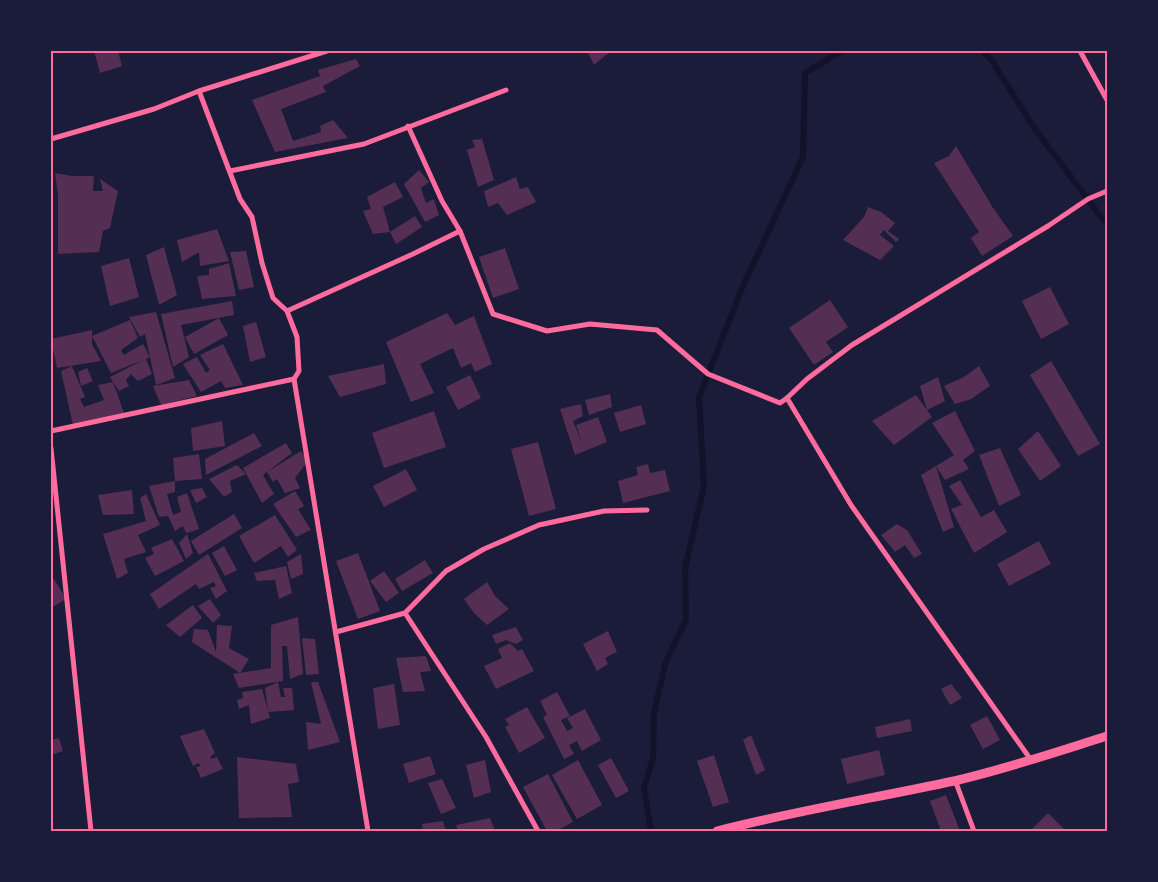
<svg xmlns="http://www.w3.org/2000/svg" width="1158" height="882" font-family="'Roboto Condensed',sans-serif">
<style>
.lines{fill:none;stroke-linecap:round;stroke-linejoin:round}
.stream{stroke:#12122b;stroke-width:6}
.building{fill:#542f53}
.minor{stroke:#ff6b9d;stroke-width:5}
.tertiary{stroke:#ff6b9d;stroke-width:9}
.neatline{fill:none;stroke:#ff6b9d;stroke-width:2}
</style>
<rect width="100%" height="100%" fill="#1b1b3a"/>
<g class="lines">
<!-- stream -->
<g class="stream">
<path d="M983,51L992,61L1035,129L1107,225"/>
<path d="M651,831L644,788L653,758L654,712L666,661L686,620L685,568L704,486L699,397L743,286L803,157L805,73L842,51"/>
</g>
</g>
<!-- building -->
<g class="building">
<path d="M94,51H118L122,66L100,73Z"/>
<path d="M587,51H611L594,65Z"/>
<path d="M356,59L360,66L323,86L326,92L281,109L293,141L321,132L320,126L333,120L348,138L275,152L252,100L320,76L318,70Z"/>
<path d="M482,139L494,180L478,187L467,150L475,147L472,140Z"/>
<path d="M956,146L993,208L1013,236L982,256L971,238L979,232L934,163L949,156Z"/>
<path d="M419,170L429,182L421,188L426,203L434,199L439,215L425,222L404,184Z"/>
<path d="M55,173L72,176H94L93,191H103L100,179L118,191L110,228L103,231L99,252L58,254V194Z"/>
<path d="M516,177L520,189L528,187L536,202L507,215L498,203L488,207L484,191Z"/>
<path d="M395,182L403,197L383,207L390,232L373,234L363,211L371,209L367,197Z"/>
<path d="M868,207L881,212L895,223L888,231L899,239L896,242L884,230L880,235L894,246L880,260L843,240L864,217Z"/>
<path d="M415,216L422,227L396,244L390,232Z"/>
<path d="M217,229L229,261L200,266L199,252L182,262L177,240Z"/>
<path d="M164,247L177,295L159,305L146,255Z"/>
<path d="M505,248L519,289L493,298L479,257Z"/>
<path d="M246,251L254,287L239,290L230,252Z"/>
<path d="M129,258L139,297L110,306L101,266Z"/>
<path d="M229,263L236,296L202,299L197,276L209,275V269Z"/>
<path d="M1050,287L1069,324L1041,339L1022,301Z"/>
<path d="M830,300L848,327L826,342L833,352L814,365L789,328Z"/>
<path d="M232,301L234,315L181,325L189,357L173,367L161,314Z"/>
<path d="M156,312L175,378L156,385L145,334L140,337L129,317Z"/>
<path d="M447,313L455,325L474,316L492,364L475,372L471,363L461,368L453,348L420,364L434,393L411,402L386,342Z"/>
<path d="M219,318L228,335L194,354L185,337Z"/>
<path d="M130,320L138,338L121,350L124,355L143,344L150,357L146,359L152,374L138,381L131,374L126,380L129,386L119,391L110,377L143,360L111,373L92,336Z"/>
<path d="M256,322L266,357L250,362L243,326Z"/>
<path d="M92,330V344L101,361L57,368L51,339Z"/>
<path d="M223,344L243,385L225,388L221,381L201,392L183,364L197,357L206,373L210,370L200,355Z"/>
<path d="M1051,361L1100,444L1078,456L1030,375Z"/>
<path d="M384,364L386,384L340,397L328,376Z"/>
<path d="M72,366L85,397L80,399L84,407L104,400L98,385L113,382L124,413L73,425L61,371Z"/>
<path d="M979,366L990,386L971,399L955,404L944,386L964,377Z"/>
<path d="M87,368L93,381L81,386L78,372Z"/>
<path d="M470,375L481,398L458,410L446,387Z"/>
<path d="M938,377L945,401L927,410L920,386Z"/>
<path d="M189,380L197,396L161,405L153,386Z"/>
<path d="M610,394L612,407L589,415L585,400Z"/>
<path d="M916,395L932,417L894,445L872,421Z"/>
<path d="M581,404L583,416L573,421L583,445L576,425L598,417L607,442L575,455L560,409Z"/>
<path d="M641,405L646,424L620,432L614,413Z"/>
<path d="M434,411L446,447L384,468L372,433Z"/>
<path d="M955,411L975,451L963,460L969,469L945,480L936,466L954,455L932,423Z"/>
<path d="M222,421L225,446L193,451L191,428Z"/>
<path d="M1038,431L1061,466L1040,481L1018,449Z"/>
<path d="M254,433L262,446L206,475L205,459Z"/>
<path d="M538,442L556,509L529,516L511,449Z"/>
<path d="M286,443L292,453L267,472L301,451L308,461L295,478L300,488L285,493L277,479L273,482L267,472L263,475L274,494L262,503L243,468Z"/>
<path d="M1000,448L1021,495L999,506L979,455Z"/>
<path d="M199,454L202,479L175,481L173,458Z"/>
<path d="M648,464L650,473L665,470L670,491L623,503L618,481L638,475L636,467Z"/>
<path d="M237,465L246,474L230,481L232,492L224,497L209,479Z"/>
<path d="M936,466L954,527L943,532L921,475Z"/>
<path d="M406,469L417,490L384,507L373,486Z"/>
<path d="M960,480L981,517L994,510L1007,532L974,553L951,509L962,505L949,486Z"/>
<path d="M175,481V492L167,494L173,515L181,512L177,497L187,493L199,529L187,533L185,531L183,526L175,531L168,516L159,517L149,486Z"/>
<path d="M202,488L207,497L196,503L190,490Z"/>
<path d="M132,490L134,514L103,515L98,495Z"/>
<path d="M295,491L304,506L298,509L311,530L296,537L273,504Z"/>
<path d="M146,494L160,525L138,535L146,552L124,559L128,573L117,579L103,534L146,521L140,498Z"/>
<path d="M234,514L242,528L199,555L191,541Z"/>
<path d="M275,515L297,550L288,557L281,546L254,563L239,536Z"/>
<path d="M897,524L907,530L922,554L914,558L905,545L895,552L881,535Z"/>
<path d="M187,534L193,553L186,559L179,543Z"/>
<path d="M172,539L184,561L155,576L145,558L154,554L151,548Z"/>
<path d="M1039,541L1051,564L1009,586L997,564Z"/>
<path d="M224,546L237,570L225,576L212,553Z"/>
<path d="M358,553L380,611L358,619L336,561Z"/>
<path d="M208,554L227,591L216,599L210,588L216,586L214,582L199,589L196,584L159,609L150,594Z"/>
<path d="M301,554L303,574L291,579L287,562Z"/>
<path d="M425,560L433,573L402,591L395,579Z"/>
<path d="M286,566L292,593L279,599L275,580L257,581L254,573Z"/>
<path d="M384,571L399,593L386,602L370,581Z"/>
<path d="M54,579L66,599L51,608V581Z"/>
<path d="M487,582L495,596L509,609L487,625L474,613L464,599Z"/>
<path d="M210,599L221,615L213,623L198,606Z"/>
<path d="M193,605L202,618L180,637L166,625Z"/>
<path d="M298,617L303,674L290,679L287,646H282L283,681L239,688L233,674L271,668V625Z"/>
<path d="M217,625L232,626L229,648L249,659L240,673L192,642L194,629L208,630L216,652Z"/>
<path d="M516,627L523,640L516,644L506,640L496,644L492,635Z"/>
<path d="M608,631L617,652L605,658L608,664L597,671L583,644Z"/>
<path d="M302,638L315,639L319,674L306,675Z"/>
<path d="M510,643L518,651L522,649L534,671L496,689L484,666L502,658L498,649Z"/>
<path d="M426,656L431,671L420,672L425,691L403,692L396,658Z"/>
<path d="M278,682L281,697H285L283,688H292L294,710L268,712L265,688Z"/>
<path d="M311,682H318L340,742L308,750L306,722L321,724Z"/>
<path d="M394,684L400,725L378,729L373,688Z"/>
<path d="M951,684L962,698L950,705L941,689Z"/>
<path d="M262,689L270,718L251,724L249,705L239,709L237,700L243,698L242,692Z"/>
<path d="M557,692L570,716L561,720L567,731L573,728L567,718L585,709L601,740L582,751L577,741L569,745L574,754L564,759L543,717L547,715L540,701Z"/>
<path d="M527,707L545,738L519,753L505,727L509,725L505,719Z"/>
<path d="M987,716L1000,740L983,749L970,725Z"/>
<path d="M910,719L912,731L877,738L875,727Z"/>
<path d="M204,729L215,753L210,757L211,759L217,757L223,769L201,778L196,767L200,766L199,763L193,766L180,736Z"/>
<path d="M751,735L765,770L756,775L743,740Z"/>
<path d="M59,738L63,751L51,755V740Z"/>
<path d="M879,750L885,775L847,784L841,759Z"/>
<path d="M714,755L729,802L713,807L697,761Z"/>
<path d="M430,756L436,774L409,783L403,764Z"/>
<path d="M237,757L296,764L299,782L288,784L292,817L239,818Z"/>
<path d="M611,758L629,791L616,798L598,765Z"/>
<path d="M485,760L491,792L474,798L466,765Z"/>
<path d="M578,760L602,805L577,819L552,775Z"/>
<path d="M548,774L573,822L556,831H547L523,787Z"/>
<path d="M442,779L456,808L441,814L428,783Z"/>
<path d="M946,795L960,831H941L930,801Z"/>
<path d="M1048,813L1066,831H1030Z"/>
<path d="M490,818L495,831H458L456,825Z"/>
<path d="M443,821L446,831H423L422,824Z"/>
</g>
<g class="lines">
<!-- minor -->
<g class="minor">
<path d="M1080,51L1107,100"/>
<path d="M199,91L240,199L252,217L262,263L273,298L287,311L297,337L299,371L294,379L368,831"/>
<path d="M408,126L442,201L460,231L493,314L547,331L590,324L657,330L708,374L780,403L787,398"/>
<path d="M51,139L154,109L199,91L327,51"/>
<path d="M230,171L364,144L506,90"/>
<path d="M287,311L413,254L460,231"/>
<path d="M51,431L294,379"/>
<path d="M51,448L91,831"/>
<path d="M405,613L486,737L538,831"/>
<path d="M336,632L405,613L446,571L484,549L539,525L604,511L647,510"/>
<path d="M1031,760L851,505L787,398L807,379L852,345L1048,226L1088,199L1107,191"/>
<path d="M955,780L974,831"/>
</g>
<!-- tertiary -->
<path class="tertiary" d="M717,831C795,811 875,798 954,781C1006,769 1056,752 1107,736"/>
</g>
<!-- border -->
<rect width="1158" height="882" fill="none" stroke="#1b1b3a" stroke-width="105"/>
<rect x="52" y="52" width="1054" height="778" class="neatline"/>
</svg>
